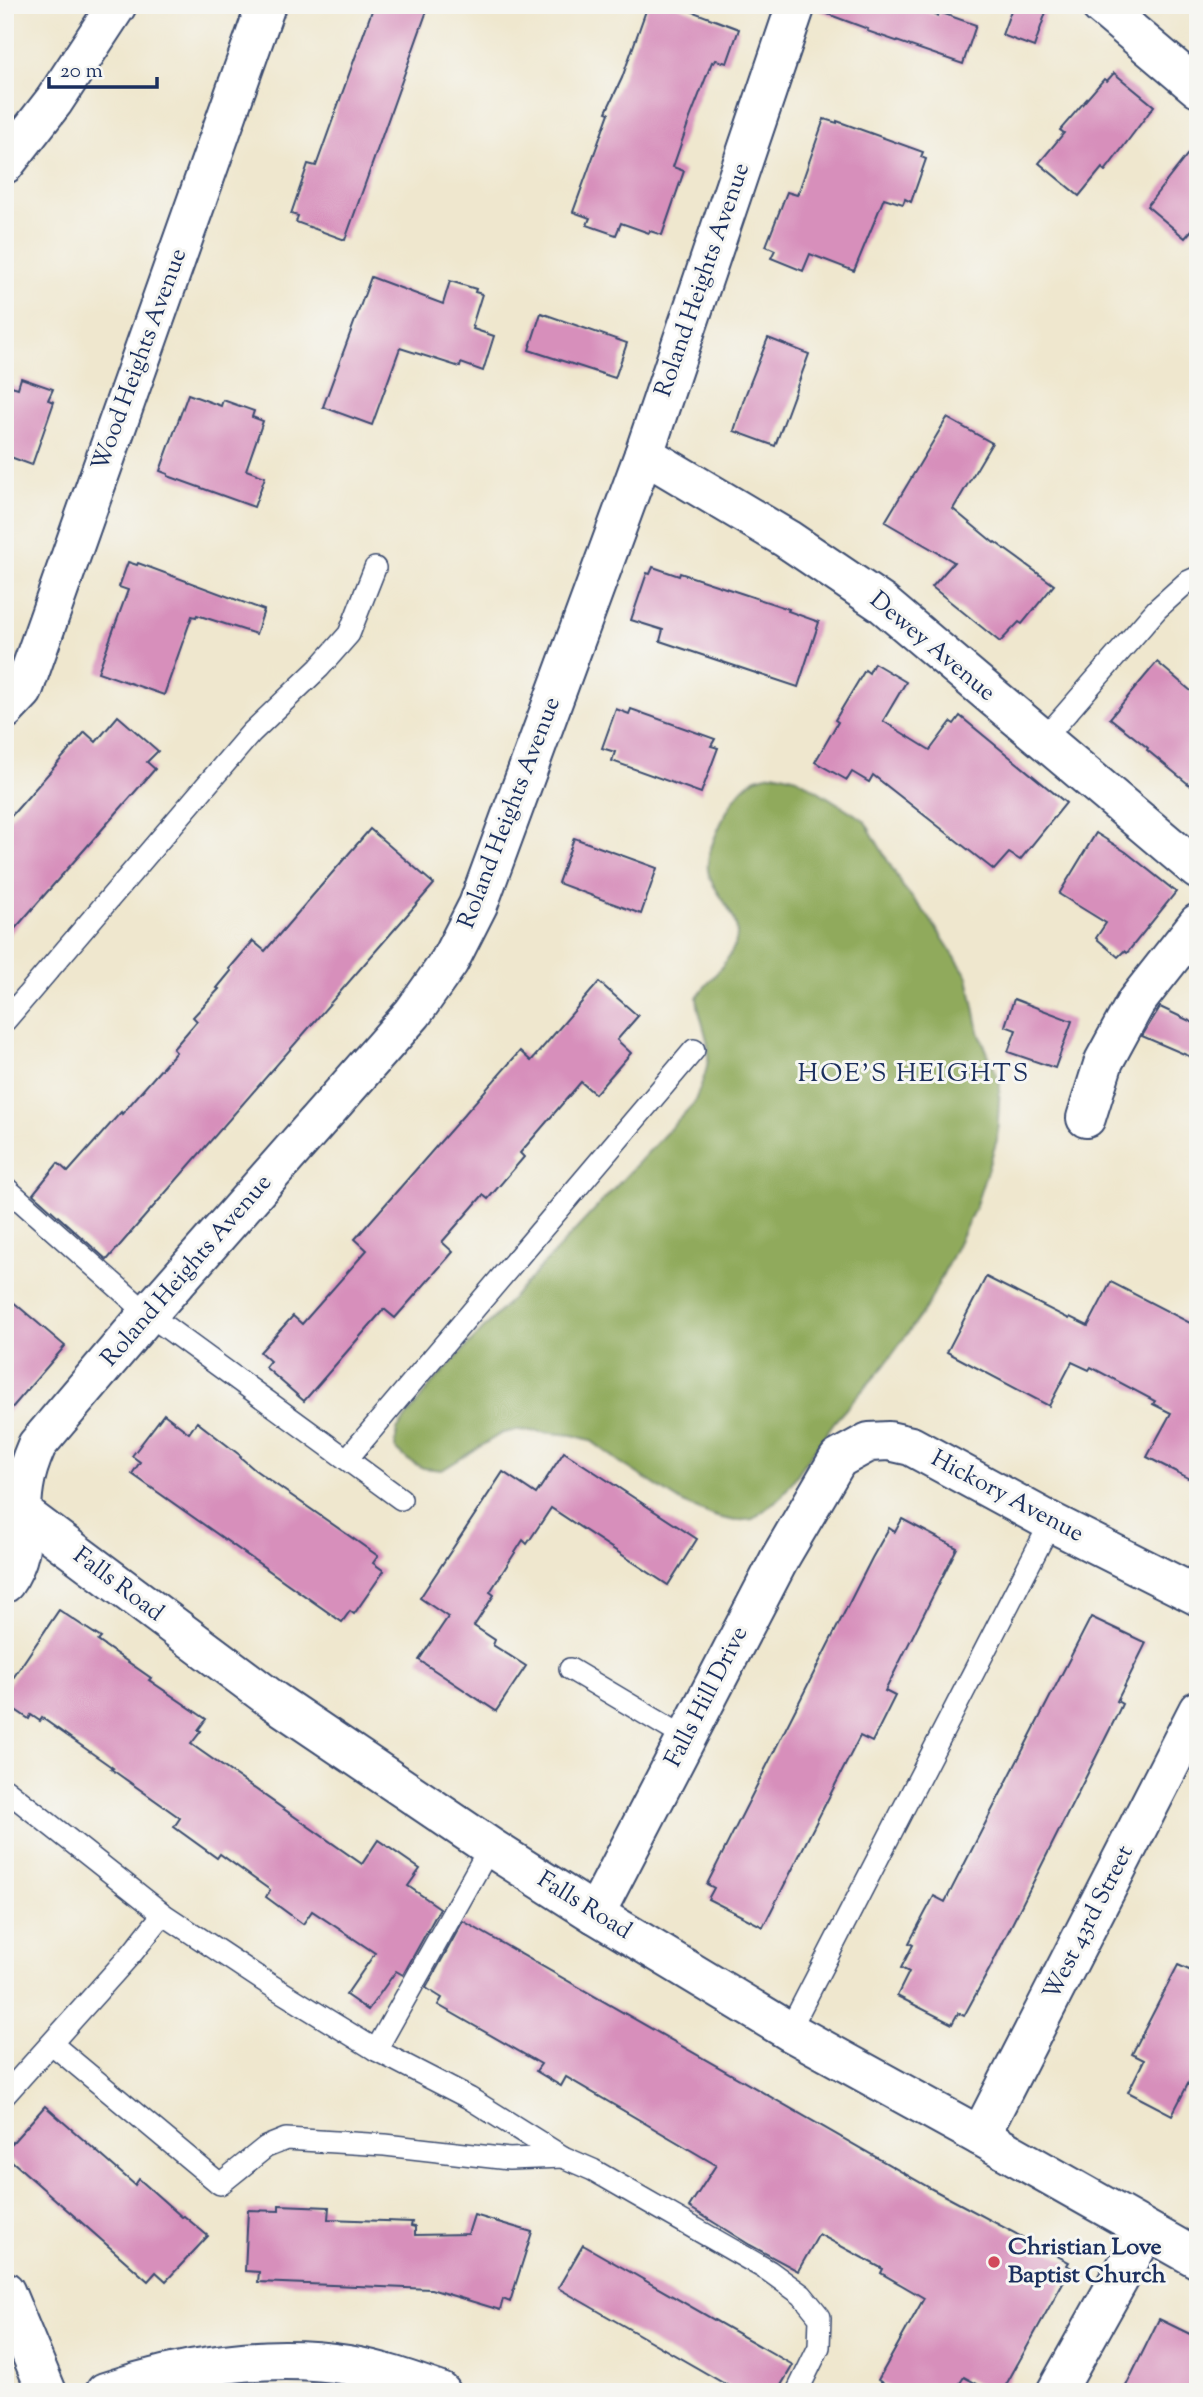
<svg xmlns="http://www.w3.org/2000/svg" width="1203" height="2397" font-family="'Sorts Mill Goudy',serif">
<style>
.forest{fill:#90aa5c;stroke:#566c5d;stroke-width:2}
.building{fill:#d78fbb}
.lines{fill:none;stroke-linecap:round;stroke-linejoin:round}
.lane-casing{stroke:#3b4b6f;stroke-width:24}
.street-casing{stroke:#3b4b6f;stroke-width:42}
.secondary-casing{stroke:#3b4b6f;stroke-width:42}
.primary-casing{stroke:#3b4b6f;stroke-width:42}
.lane{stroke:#fff;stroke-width:21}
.street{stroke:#fff;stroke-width:38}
.secondary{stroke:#fff;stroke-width:38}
.primary{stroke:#fff;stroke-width:38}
.poi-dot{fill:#d1495b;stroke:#f6f6f2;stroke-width:2.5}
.labels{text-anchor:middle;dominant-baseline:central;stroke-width:6;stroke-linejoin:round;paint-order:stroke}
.street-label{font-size:24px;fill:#1b2f5e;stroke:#f6f6f2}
.poi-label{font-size:24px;font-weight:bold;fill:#1b2f5e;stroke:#f6f6f2;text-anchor:start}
.neighbourhood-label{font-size:26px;letter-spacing:2px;fill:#1b2f5e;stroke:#f6f6f2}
</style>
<rect width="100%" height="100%" fill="#f6f6f2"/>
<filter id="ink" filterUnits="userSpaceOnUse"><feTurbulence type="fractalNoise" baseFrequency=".0143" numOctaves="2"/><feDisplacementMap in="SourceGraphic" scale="14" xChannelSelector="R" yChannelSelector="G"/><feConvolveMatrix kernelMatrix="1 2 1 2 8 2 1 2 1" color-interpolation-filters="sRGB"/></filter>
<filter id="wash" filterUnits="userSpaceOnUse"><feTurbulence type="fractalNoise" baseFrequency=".00686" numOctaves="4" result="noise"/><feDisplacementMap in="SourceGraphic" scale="28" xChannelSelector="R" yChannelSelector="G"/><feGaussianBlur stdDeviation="1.57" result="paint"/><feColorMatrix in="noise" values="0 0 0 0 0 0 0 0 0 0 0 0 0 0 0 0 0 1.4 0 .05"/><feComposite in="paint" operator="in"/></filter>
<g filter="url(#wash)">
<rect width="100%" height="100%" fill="#efe7ce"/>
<!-- forest -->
<path class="forest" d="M778,773L797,778L864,820L903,887L928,916L968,977L979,1032L1000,1083L997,1140L975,1208L928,1305L884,1366L835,1421L782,1496L753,1519L735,1521L717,1517L683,1503L621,1463L590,1440L572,1435L519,1430L502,1433L442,1470L423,1468L408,1460L395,1448L397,1430L431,1385L694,1103C701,1085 711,1065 708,1045C705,1028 698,1014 697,997C708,981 737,955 737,934C737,910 711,891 708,870C705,851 730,800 744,787C754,777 764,775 778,773Z"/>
<g id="blocks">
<!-- building -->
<g class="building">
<path d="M374,5H429L345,240L296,222L298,216L291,214L308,164L316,166Z"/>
<path d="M648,5H675L739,29L727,63L716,60L714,63L712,62L690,118L673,167L684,171L662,235L650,231L649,233L621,223L616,235L587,225L590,218L573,212L609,113L606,112L622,78Z"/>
<path d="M817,5H906L938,16L939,12L976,25L963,64L867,31L868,29L817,10Z"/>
<path d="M1013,5H1029L1046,12L1034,47L1002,35Z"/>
<path d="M1114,73L1154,106L1105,171L1102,168L1079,196L1039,163L1064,133L1060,130L1104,79L1107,81Z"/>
<path d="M824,119L837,123V121L923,152L921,157L926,159L911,202L905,199L903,204L884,198L854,271L810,254L803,271L771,258L775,250L766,246L787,192L797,195L800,188Z"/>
<path d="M1198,141V223L1185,238L1147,206Z"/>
<path d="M371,277L443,304L450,281L476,289L475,292L482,294L472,326H474L473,329L494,336L483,371L461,363L460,367L400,348L372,425L323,407Z"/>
<path d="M541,313L627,343L615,378L529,350Z"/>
<path d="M768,338L809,354L775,446L734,431L745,396Z"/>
<path d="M21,378L53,389L48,400L54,402L32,465L5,455V384L18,388Z"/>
<path d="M188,394L221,406L223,400L254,411L252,417L263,421L246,470L265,477L254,507L168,476V474L160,471Z"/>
<path d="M947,418L992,443L953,509L994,543L995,542L1054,585L1022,624L1019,622L1000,642L932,587L954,562L885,522Z"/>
<path d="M128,562L137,565L138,563L264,610L256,634L197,615L196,617L192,616L164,695L98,672L128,590L119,587Z"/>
<path d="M653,567L679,576L680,573L789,609L788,611L819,622L798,687L660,641L663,630L631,620L647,573L650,574Z"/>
<path d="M1157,662L1198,697V792L1147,750L1148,748L1110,718Z"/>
<path d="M874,663L906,682L883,721L930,750L951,722L954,724L960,716L1066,803L1020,860L1009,853L994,870L873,775L869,782L852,772L847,780L815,762L838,722L835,720L865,670L869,673Z"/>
<path d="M616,709L629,714L631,709L715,739L711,746L718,748L701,793L612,761L615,752L602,748Z"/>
<path d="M118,716L158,751L147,762L155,769L5,940V823L85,732L96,742Z"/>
<path d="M370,829L434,884L107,1260L33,1194L58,1163L68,1172L121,1112L122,1114L176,1052L173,1049L197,1021L193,1017L219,989L217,988L231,971L229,969L253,941L265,951Z"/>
<path d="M1096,833L1126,852L1176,892L1127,953L1124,951L1118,957L1096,938L1106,923L1059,894Z"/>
<path d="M574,838L657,868L641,914L558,883Z"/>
<path d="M599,982L638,1016L617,1040L631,1053L595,1094L581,1082L520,1153L524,1157L488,1199L483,1195L442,1242L453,1252L395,1318L384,1309L304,1401L265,1367L270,1361L260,1352L293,1316L302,1324L367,1250L355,1239L520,1051L531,1061Z"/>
<path d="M1014,999L1072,1021L1055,1068L1008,1052L1016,1030L1005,1026Z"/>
<path d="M1160,1007L1198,1025V1060L1142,1036Z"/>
<path d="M986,1277L1069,1319L1070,1317L1088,1326L1111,1282L1198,1327V1483L1147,1457L1171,1413L1153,1404L1155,1401L1091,1367L1089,1370L1072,1362L1049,1406L947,1352Z"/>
<path d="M5,1295L65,1346L5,1416Z"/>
<path d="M164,1414L189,1433L197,1422L241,1456L240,1457L255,1470L378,1556L373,1563L384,1571L354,1614L350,1611L342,1622L132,1474L140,1462L132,1456Z"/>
<path d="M564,1452L697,1539L668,1585L551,1508L527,1544L523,1540L490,1592L494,1595L474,1626L495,1640L493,1645L526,1666L496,1711L419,1660L448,1617L420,1598L503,1472L536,1494Z"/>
<path d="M902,1519L957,1548L885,1691L895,1696L872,1742L860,1736L763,1927L708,1899L714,1888L707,1884L872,1558L889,1528L895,1532Z"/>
<path d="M59,1610L101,1638L98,1641L151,1678L149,1680L206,1719L198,1730L201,1731L191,1744L362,1864L378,1840L420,1869L408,1886L440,1908L403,1975L396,1971L368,2010L346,1995L375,1953L312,1911L303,1924L266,1897L270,1890L220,1854L217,1858L174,1827L180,1818L111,1769L113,1768L42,1718L40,1721L31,1715L29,1719L5,1703V1690Z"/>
<path d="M1091,1617L1146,1643L1117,1701L1122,1704L1115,1719L989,1970L964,2016L958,2013L952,2024L897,1996L909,1972L901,1968L913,1945L909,1943L934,1896L945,1902Z"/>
<path d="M463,1921L930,2188L1069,2262L1067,2265L1071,2268L1002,2392H992L964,2377L954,2392H897L878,2380L924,2298L881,2273L883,2269L819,2234L798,2271L750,2245L689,2207L716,2165L566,2077L561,2086L536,2071L541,2064L438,2005L442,1998L426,1988Z"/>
<path d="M1178,1965L1198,1974V2083L1190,2080L1172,2115L1128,2092L1144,2060L1132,2054Z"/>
<path d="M45,2106L135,2185L139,2179L182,2217L184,2216L208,2236L166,2281L156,2272L148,2281L5,2155V2151Z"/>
<path d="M279,2205L329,2207L328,2219L412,2222L411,2226L415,2227V2235L468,2234L474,2215L532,2232L510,2302L503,2299L500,2310L431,2289L258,2282L259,2272L245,2271L248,2210L279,2211Z"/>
<path d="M583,2245L793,2365L777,2392H739L558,2288Z"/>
<path d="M1159,2319L1198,2338V2392H1123Z"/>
</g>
</g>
</g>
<g filter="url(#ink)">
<use href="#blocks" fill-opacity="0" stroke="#3b4b6f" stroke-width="2"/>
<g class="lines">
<!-- lane casing -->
<g class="lane-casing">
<g id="lane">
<path d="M1043,740L1157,609L1187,582L1198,577"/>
<path d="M5,1021L251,733L319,668L349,634L375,568"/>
<path d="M5,1187L148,1314L401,1499"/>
<path d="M347,1459L694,1050"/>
<path d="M570,1669L686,1738"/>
<path d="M5,1789L163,1914"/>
<path d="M789,2031L1051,1522"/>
<path d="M52,2044L220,2184L266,2147L286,2139L385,2145L509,2159L563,2157"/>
<path d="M376,2050L490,1847"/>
<path d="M5,2095L133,1952L163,1914L264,1981L376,2050L469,2098L563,2157L593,2170L769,2271L802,2295L820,2317L819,2347L797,2392"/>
</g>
</g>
<!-- street casing -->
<g class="street-casing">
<g id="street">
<path d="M1100,5L1198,88"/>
<path d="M644,454L787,539L883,604L1198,870"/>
<path d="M5,710L23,691L266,5"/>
<path d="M1086,1118L1104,1061L1136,1002L1198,923"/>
<path d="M5,1583C29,1550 18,1524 24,1487C26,1472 31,1459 37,1445L148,1314L413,1013L449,962L478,905L644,454L796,5"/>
<path d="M595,1914L780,1558L838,1459L869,1442L889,1441L911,1446L1051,1522L1198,1596"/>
<path d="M980,2136L1198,1710"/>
<path d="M5,2291L47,2392"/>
<path d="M105,2392C181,2366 268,2352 348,2365C380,2370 410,2381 441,2392"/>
<path d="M1056,2392L1146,2231"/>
</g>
</g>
<!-- secondary casing -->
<g class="secondary-casing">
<path id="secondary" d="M5,1500L274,1701L490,1847L595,1914L789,2031L980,2136L1198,2259"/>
</g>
<!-- primary casing -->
<g class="primary-casing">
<path id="primary" d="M5,164L54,101L117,5"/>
</g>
<!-- lane -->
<use href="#lane" class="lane"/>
<!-- street -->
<use href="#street" class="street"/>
<!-- secondary -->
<use href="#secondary" class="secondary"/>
<!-- primary -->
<use href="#primary" class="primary"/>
</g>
</g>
<!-- markers -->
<circle class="poi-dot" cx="994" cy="2262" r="7"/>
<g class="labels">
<!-- street labels -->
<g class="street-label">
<text transform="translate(703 280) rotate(-71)">Roland Heights Avenue</text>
<text transform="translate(140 360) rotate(-70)">Wood Heights Avenue</text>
<text transform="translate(932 647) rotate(40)">Dewey Avenue</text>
<text transform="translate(510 813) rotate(-69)">Roland Heights Avenue</text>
<text transform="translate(187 1271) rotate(-49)">Roland Heights Avenue</text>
<text transform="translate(1007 1497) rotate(28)">Hickory Avenue</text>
<text transform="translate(118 1585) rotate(37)">Falls Road</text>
<text transform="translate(707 1697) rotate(-63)">Falls Hill Drive</text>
<text transform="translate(584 1906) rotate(32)">Falls Road</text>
<text transform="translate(1089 1923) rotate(-63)">West 43rd Street</text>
</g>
<!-- poi labels -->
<g class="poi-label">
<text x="1008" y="2248">Christian Love<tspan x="1008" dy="28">Baptist Church</tspan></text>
</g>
<!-- neighbourhood labels -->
<g class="neighbourhood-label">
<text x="914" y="1074">HOE'S HEIGHTS</text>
</g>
</g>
<!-- margin -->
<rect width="1203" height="2397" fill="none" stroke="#f6f6f2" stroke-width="28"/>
<!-- scale -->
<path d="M49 77v10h108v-10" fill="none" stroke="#1b2f5e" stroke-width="3.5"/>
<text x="60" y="77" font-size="21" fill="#1b2f5e" stroke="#f6f6f2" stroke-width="5" paint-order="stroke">20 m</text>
</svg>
